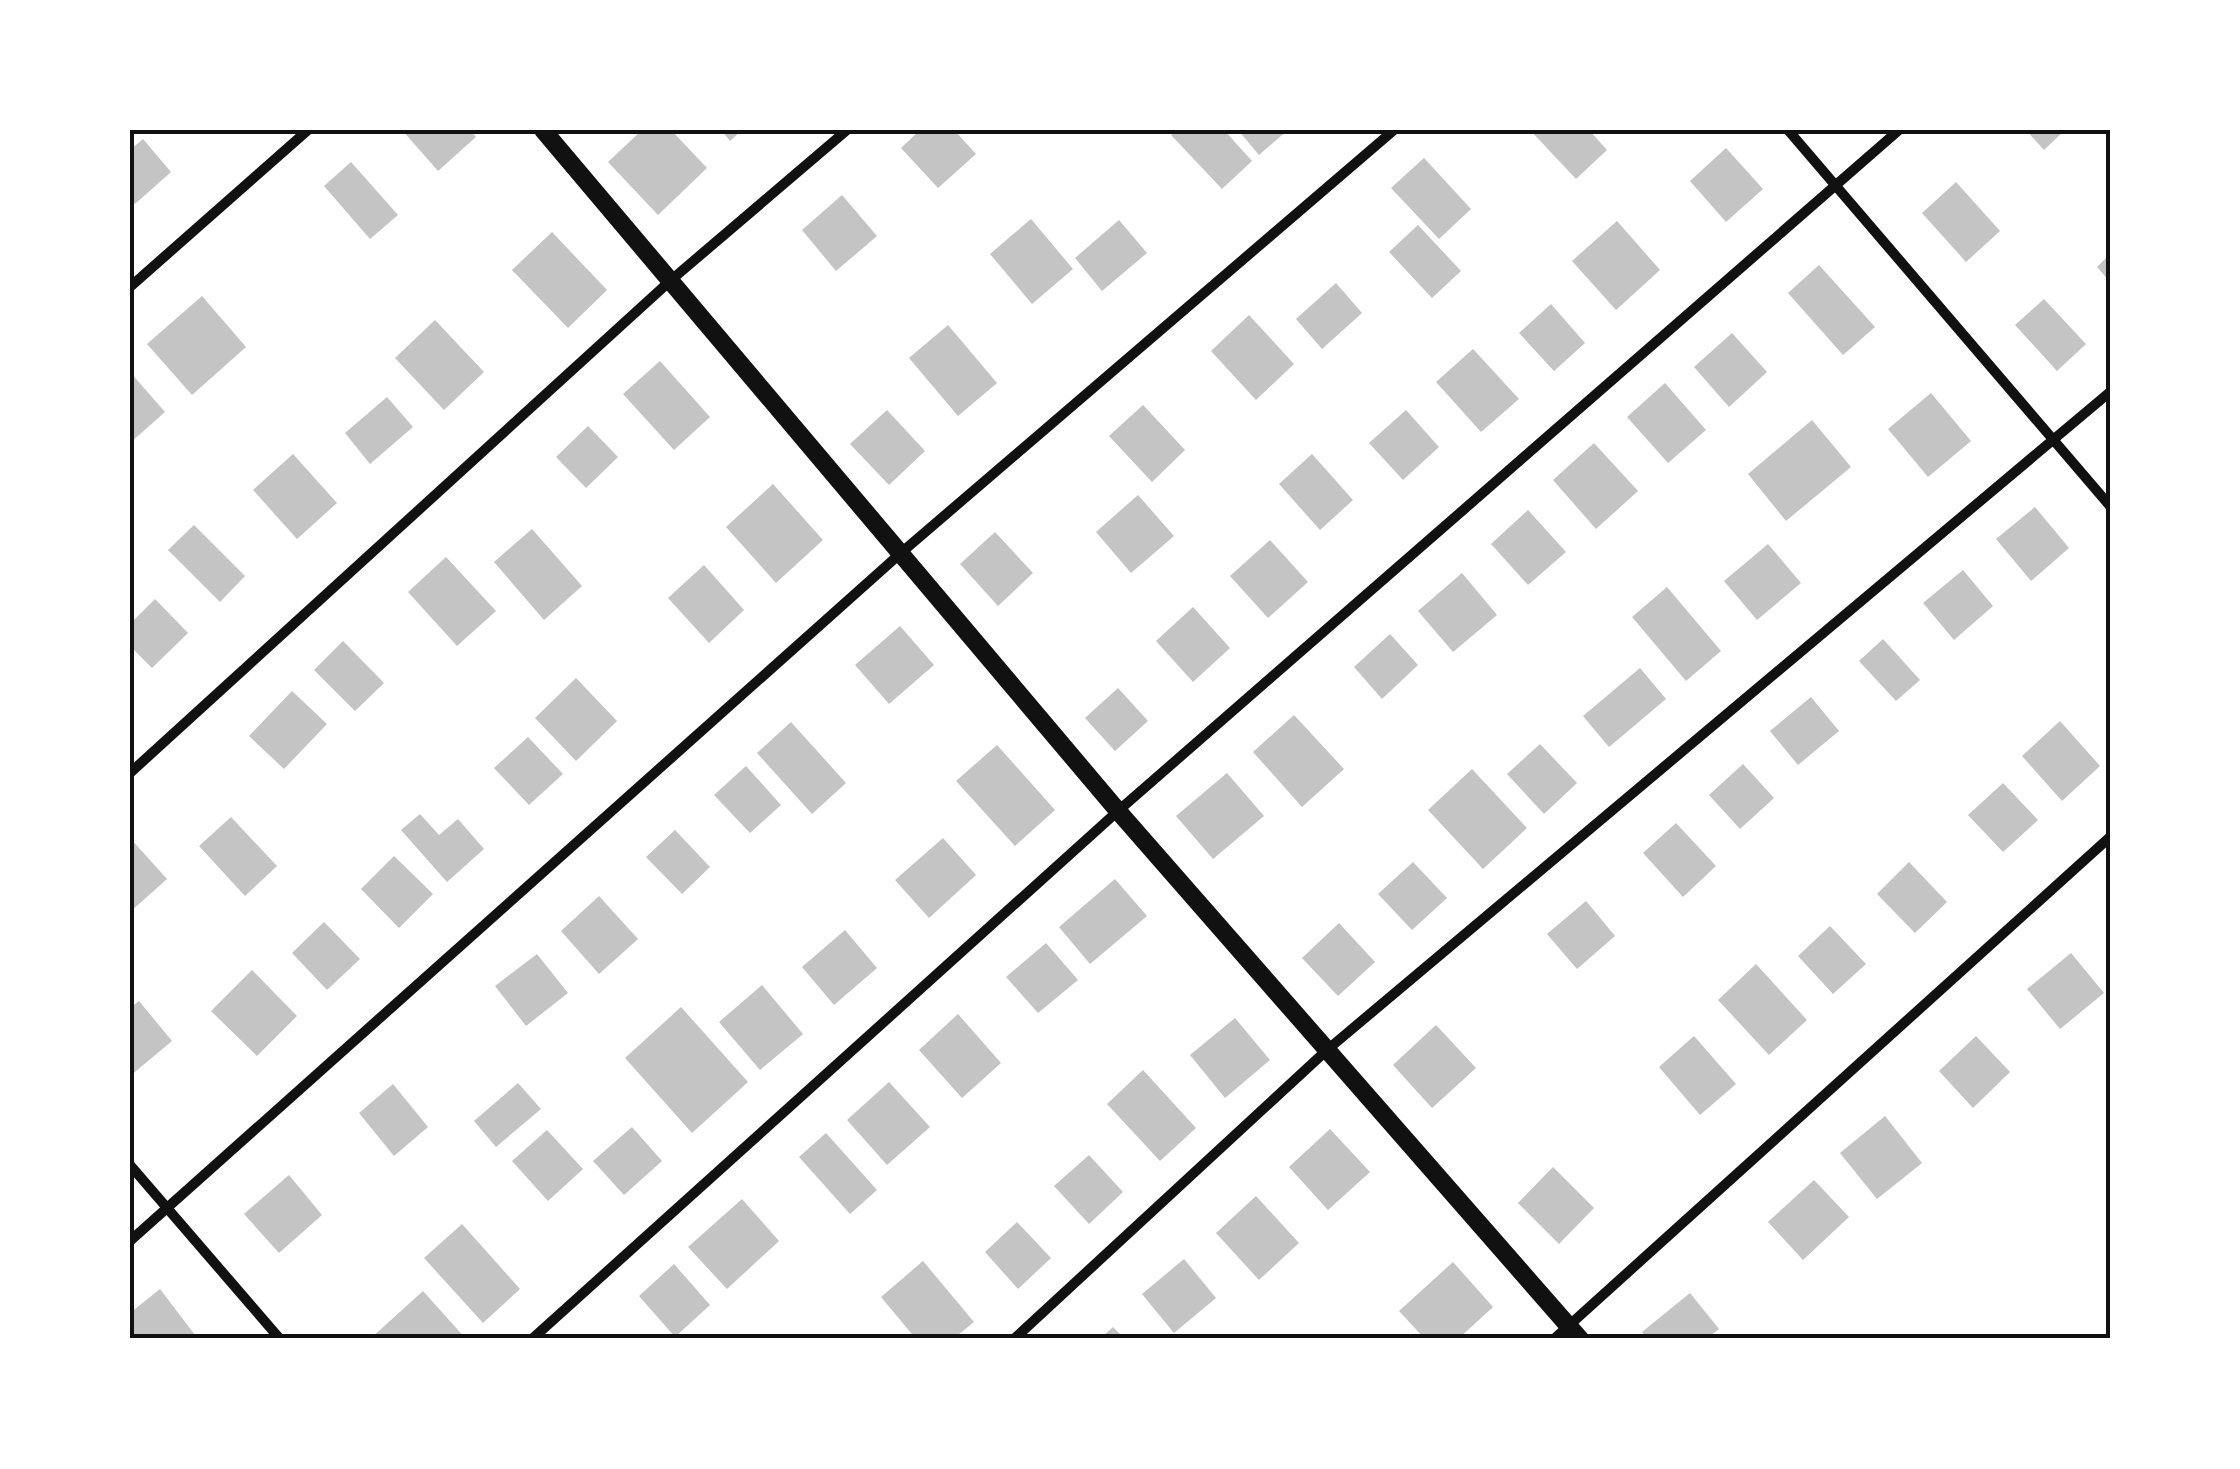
<svg xmlns="http://www.w3.org/2000/svg" width="2240" height="1469" font-family="'Work Sans',sans-serif">
<style>
.building{fill:#c4c4c4}
.lines{fill:none;stroke-linecap:round;stroke-linejoin:round}
.minor{stroke:#111;stroke-width:10}
.tertiary{stroke:#111;stroke-width:18}
.neatline{fill:none;stroke:#111;stroke-width:4}
</style>
<rect width="100%" height="100%" fill="#fff"/>
<!-- building -->
<g class="building">
<path d="M402,130H470L476,137L438,171Z"/>
<path d="M642,130H671L707,168L658,215L608,162Z"/>
<path d="M721,130H742L730,141Z"/>
<path d="M920,130H954L976,154L938,188L901,148Z"/>
<path d="M1177,130H1224L1252,161L1222,189L1171,135Z"/>
<path d="M1238,130H1288L1259,155Z"/>
<path d="M1530,130H1589L1607,150L1576,179Z"/>
<path d="M2026,130H2065L2044,150Z"/>
<path d="M143,139L171,172L135,204L130,198V150Z"/>
<path d="M1726,148L1763,189L1726,222L1690,181Z"/>
<path d="M1424,158L1471,209L1439,239L1391,188Z"/>
<path d="M351,162L398,215L370,239L324,186Z"/>
<path d="M1956,182L2000,231L1966,262L1922,213Z"/>
<path d="M842,195L877,236L836,271L802,230Z"/>
<path d="M1031,219L1073,269L1032,304L990,254Z"/>
<path d="M1119,220L1147,253L1102,291L1075,258Z"/>
<path d="M1617,221L1660,270L1616,310L1572,261Z"/>
<path d="M1418,225L1461,271L1432,298L1389,252Z"/>
<path d="M552,232L607,290L568,328L512,270Z"/>
<path d="M2110,254V282L2097,267Z"/>
<path d="M1819,265L1875,327L1843,355L1788,293Z"/>
<path d="M1336,283L1362,313L1322,349L1296,319Z"/>
<path d="M202,296L246,347L192,395L147,344Z"/>
<path d="M2044,299L2086,344L2057,371L2015,325Z"/>
<path d="M1551,304L1585,343L1554,371L1519,333Z"/>
<path d="M1249,315L1294,364L1256,400L1211,351Z"/>
<path d="M435,320L484,372L444,410L395,358Z"/>
<path d="M948,325L997,383L958,416L909,358Z"/>
<path d="M1732,333L1767,372L1729,407L1694,367Z"/>
<path d="M1473,349L1519,399L1481,432L1436,382Z"/>
<path d="M660,361L710,417L674,450L623,394Z"/>
<path d="M130,372L165,412L130,443Z"/>
<path d="M1665,383L1706,430L1668,463L1627,417Z"/>
<path d="M1931,393L1971,441L1928,477L1888,429Z"/>
<path d="M387,397L413,427L370,464L345,433Z"/>
<path d="M1143,405L1185,450L1152,482L1109,436Z"/>
<path d="M887,410L925,451L889,485L850,444Z"/>
<path d="M1406,410L1439,447L1403,480L1369,443Z"/>
<path d="M1812,420L1851,467L1786,521L1748,474Z"/>
<path d="M588,426L618,457L586,488L556,457Z"/>
<path d="M1594,443L1638,491L1596,529L1553,480Z"/>
<path d="M293,454L337,503L297,539L253,490Z"/>
<path d="M1312,454L1353,500L1320,530L1279,484Z"/>
<path d="M773,484L823,540L776,583L726,527Z"/>
<path d="M1138,495L1174,536L1131,573L1096,532Z"/>
<path d="M2035,507L2069,548L2031,581L1996,539Z"/>
<path d="M1528,510L1566,552L1528,585L1491,544Z"/>
<path d="M194,525L245,576L220,602L168,550Z"/>
<path d="M532,529L582,586L544,620L494,562Z"/>
<path d="M995,532L1033,573L998,606L960,564Z"/>
<path d="M1270,540L1308,582L1268,618L1230,576Z"/>
<path d="M1768,544L1801,583L1757,620L1724,581Z"/>
<path d="M446,557L496,611L457,646L408,592Z"/>
<path d="M704,565L744,610L709,643L668,598Z"/>
<path d="M1963,570L1993,606L1954,640L1923,603Z"/>
<path d="M1462,573L1497,615L1453,652L1418,611Z"/>
<path d="M1667,587L1721,651L1686,681L1632,617Z"/>
<path d="M155,599L188,633L152,668L130,646V624Z"/>
<path d="M1193,607L1230,648L1193,682L1156,641Z"/>
<path d="M900,626L934,665L889,704L855,665Z"/>
<path d="M1390,634L1418,665L1382,699L1354,667Z"/>
<path d="M1883,639L1920,680L1896,701L1859,661Z"/>
<path d="M343,641L384,683L355,711L314,670Z"/>
<path d="M1640,668L1666,699L1609,747L1583,716Z"/>
<path d="M576,678L617,721L576,761L535,718Z"/>
<path d="M1118,688L1148,721L1115,751L1085,718Z"/>
<path d="M292,691L327,724L284,769L249,736Z"/>
<path d="M1811,697L1839,731L1798,765L1770,731Z"/>
<path d="M1294,715L1344,769L1302,807L1253,752Z"/>
<path d="M2060,721L2100,766L2062,801L2022,756Z"/>
<path d="M791,722L846,783L812,814L757,753Z"/>
<path d="M528,737L563,774L529,805L494,768Z"/>
<path d="M1540,744L1577,783L1544,814L1507,774Z"/>
<path d="M997,745L1055,810L1015,846L956,781Z"/>
<path d="M1743,764L1774,798L1740,829L1709,795Z"/>
<path d="M746,766L781,805L750,833L714,795Z"/>
<path d="M1472,769L1527,828L1483,869L1428,810Z"/>
<path d="M1227,773L1264,816L1213,859L1176,816Z"/>
<path d="M2003,783L2038,820L2003,852L1968,815Z"/>
<path d="M420,814L439,835L458,819L484,849L447,882L401,830Z"/>
<path d="M231,817L277,866L245,896L199,846Z"/>
<path d="M1676,823L1716,866L1683,897L1643,853Z"/>
<path d="M675,830L710,867L682,894L646,857Z"/>
<path d="M130,838L167,879L130,912Z"/>
<path d="M943,838L976,875L929,918L895,880Z"/>
<path d="M394,856L433,894L399,928L361,889Z"/>
<path d="M1413,862L1447,898L1412,930L1378,894Z"/>
<path d="M1909,862L1947,902L1915,933L1877,894Z"/>
<path d="M1115,879L1147,916L1090,964L1059,927Z"/>
<path d="M599,896L638,939L599,974L561,931Z"/>
<path d="M1586,901L1615,936L1577,969L1547,934Z"/>
<path d="M324,922L360,959L327,990L292,953Z"/>
<path d="M1339,923L1375,962L1338,996L1302,958Z"/>
<path d="M1830,926L1866,964L1833,994L1798,956Z"/>
<path d="M845,930L877,968L834,1005L802,967Z"/>
<path d="M1046,943L1078,980L1038,1013L1006,977Z"/>
<path d="M2071,953L2104,993L2060,1029L2027,989Z"/>
<path d="M537,954L568,993L526,1026L495,986Z"/>
<path d="M1756,964L1807,1020L1769,1055L1718,1000Z"/>
<path d="M252,970L297,1016L257,1056L211,1011Z"/>
<path d="M762,985L803,1034L760,1070L719,1022Z"/>
<path d="M139,1001L172,1041L130,1076V1008Z"/>
<path d="M681,1007L748,1082L692,1133L625,1058Z"/>
<path d="M958,1014L1001,1063L962,1098L919,1050Z"/>
<path d="M1235,1018L1270,1060L1225,1098L1190,1055Z"/>
<path d="M1436,1025L1476,1068L1432,1108L1393,1065Z"/>
<path d="M1694,1036L1736,1084L1700,1115L1659,1067Z"/>
<path d="M1976,1036L2010,1072L1973,1108L1939,1071Z"/>
<path d="M1143,1070L1196,1128L1160,1161L1107,1104Z"/>
<path d="M889,1082L930,1127L887,1165L847,1120Z"/>
<path d="M518,1083L541,1109L496,1147L474,1121Z"/>
<path d="M393,1084L428,1127L394,1156L359,1113Z"/>
<path d="M1885,1116L1922,1163L1877,1199L1840,1153Z"/>
<path d="M632,1127L662,1161L624,1195L593,1161Z"/>
<path d="M1330,1129L1370,1172L1328,1210L1289,1167Z"/>
<path d="M547,1130L583,1169L548,1201L512,1161Z"/>
<path d="M826,1133L877,1190L850,1214L799,1157Z"/>
<path d="M1089,1155L1123,1192L1089,1224L1054,1186Z"/>
<path d="M1553,1167L1594,1208L1559,1244L1518,1203Z"/>
<path d="M289,1175L322,1215L279,1253L244,1214Z"/>
<path d="M1814,1180L1849,1217L1803,1260L1768,1222Z"/>
<path d="M1256,1196L1299,1243L1259,1280L1216,1233Z"/>
<path d="M742,1199L779,1241L727,1289L688,1247Z"/>
<path d="M1017,1222L1051,1258L1018,1289L985,1252Z"/>
<path d="M462,1224L520,1289L483,1323L424,1258Z"/>
<path d="M1184,1259L1216,1298L1174,1333L1142,1294Z"/>
<path d="M923,1261L974,1322L953,1339H916L881,1297Z"/>
<path d="M1453,1262L1493,1307L1458,1339H1425L1399,1311Z"/>
<path d="M674,1264L710,1305L675,1337L639,1296Z"/>
<path d="M160,1289L198,1339H130V1313Z"/>
<path d="M423,1291L466,1339H370Z"/>
<path d="M1690,1293L1719,1329L1706,1339H1648L1642,1332Z"/>
<path d="M1113,1327L1125,1339H1100Z"/>
</g>
<g class="lines">
<!-- minor -->
<g class="minor">
<path d="M1788,130L2110,506"/>
<path d="M130,287L308,130"/>
<path d="M130,773L670,281L847,130"/>
<path d="M130,1165L280,1339"/>
<path d="M130,1241L902,552L1394,130"/>
<path d="M532,1339L1118,811L1899,130"/>
<path d="M1014,1339L1327,1050L2110,392"/>
<path d="M1554,1339L2110,837"/>
</g>
<!-- tertiary -->
<path class="tertiary" d="M543,130L1118,811L1580,1339"/>
</g>
<!-- border -->
<rect width="2240" height="1469" fill="none" stroke="#ffffff" stroke-width="265"/>
<rect x="132" y="132" width="1976" height="1204" class="neatline"/>
</svg>
